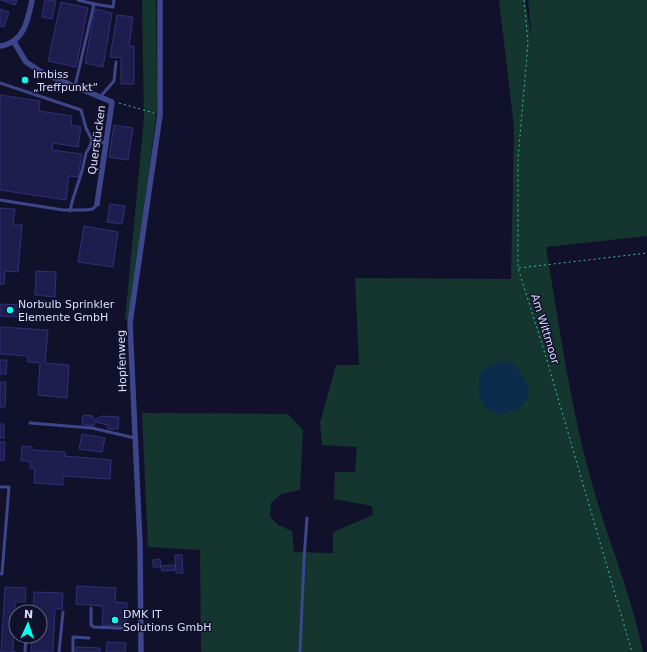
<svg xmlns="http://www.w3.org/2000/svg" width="647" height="652" font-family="'DejaVu Sans',sans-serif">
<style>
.green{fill:#14362f}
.water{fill:#0b2d4b}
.building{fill:#1f1d4d;stroke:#322f79}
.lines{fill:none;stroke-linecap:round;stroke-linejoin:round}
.path{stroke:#31be9f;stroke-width:1;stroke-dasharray:2 3;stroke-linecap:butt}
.lane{stroke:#3d468a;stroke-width:3}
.street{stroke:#3d468a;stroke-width:5.5}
.poi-dot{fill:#08fff0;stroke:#12112c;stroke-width:1.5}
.labels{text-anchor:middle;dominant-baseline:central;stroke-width:3;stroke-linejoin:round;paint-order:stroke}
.poi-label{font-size:11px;fill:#dcdeff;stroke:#12112c;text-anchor:start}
.street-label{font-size:11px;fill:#dcdeff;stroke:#12112c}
</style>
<rect width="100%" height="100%" fill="#12112c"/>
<!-- green -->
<g class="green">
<path d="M142,0H156L157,109L129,320H125L144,118Z"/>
<path d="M499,0H525L532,40L528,0H647V236L546,247C559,325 570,404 591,480C607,538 631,593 643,652H201L200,550L148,547L142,413L288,414L303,430L300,490L281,494L271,503L270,516L278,525L292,531L294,552L333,553V532L373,515L372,506L334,499L335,472H355L357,447L322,445L320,423L336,365H359L355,278L511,279L514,127Z"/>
</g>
<!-- water -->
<path class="water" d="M504,361L513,363L519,370L529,387L527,399L519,409L500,415C496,413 492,412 488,409C477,402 478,385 480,373L489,366Z"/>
<!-- building -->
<g class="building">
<path d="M1,0H17L15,5Z"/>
<path d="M45,0L56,1L52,19L42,17Z"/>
<path d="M61,2L88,8L76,67L48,61Z"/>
<path d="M0,9L9,12L4,27L0,26Z"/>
<path d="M95,9L112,13L103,67L85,63Z"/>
<path d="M117,15L133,17L129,46H134V84H121V58L110,57Z"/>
<path d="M0,95L40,101L39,111L72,116L71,125L81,127L78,147L53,143L52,150L82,154L78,177L69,176L66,200L0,190Z"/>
<path d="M114,125L133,128L128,160L109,157Z"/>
<path d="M110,204L125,206L122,224L107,222Z"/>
<path d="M0,208L15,209L13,225H22L18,272L5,271L4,284H0Z"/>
<path d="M84,226L118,232L113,267L78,262Z"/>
<path d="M36,271L56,272L55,297L35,295Z"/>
<path d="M0,304L20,305L19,317L0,316Z"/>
<path d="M0,327L48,330L45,363L69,365L67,398L38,395L40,363L28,362V356L0,354Z"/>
<path d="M0,360H7L6,374H0Z"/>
<path d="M0,382H6L5,407H0Z"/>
<path d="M83,415L93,416L92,419H96L102,416L119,417L118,429H108V425L95,422L94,426L82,424Z"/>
<rect x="0" y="424" width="4" height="14"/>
<path d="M82,434L105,438L102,452L79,449Z"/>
<path d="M0,442H5L4,461L0,460Z"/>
<path d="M22,446L32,447V450L65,452V456L111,460L110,479L63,476V485L34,483L35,469L30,468V461H21Z"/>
<path d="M175,555H182L183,573H176Z"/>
<path d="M160,559L161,567H153V560Z"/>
<path d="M175,565V570L162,571L161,566Z"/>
<path d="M77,586L116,588L115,602L127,603L126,626L102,625L103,606L76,604Z"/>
<path d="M5,587L26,588L25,602H15L13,651L16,652H1Z"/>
<path d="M34,592L63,593L62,609H55L53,652H31L32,636H40V612H33Z"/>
<path d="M107,642L126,643L125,652H106Z"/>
<path d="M76,647L100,648V652H76Z"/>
</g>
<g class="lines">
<!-- path -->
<g class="path">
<path d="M524,0L528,43L518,159V268L546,357L632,652"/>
<path d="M119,103L154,113"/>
<path d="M519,268L647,253"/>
</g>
<!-- lane -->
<g class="lane">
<path d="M94,4L113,7L114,0"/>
<path d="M0,83L81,110L86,128L92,140L106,143"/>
<path d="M75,86L94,4L78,0"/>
<path d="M100,97L114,81L116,62"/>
<path d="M0,200L63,210H85L93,209L97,204"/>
<path d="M70,211L72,202L82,171L86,153L89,148L92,140"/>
<path d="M30,423L92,428L135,438"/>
<path d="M0,487H9L2,574H0"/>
<path d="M91,608V625L94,627L141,629"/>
<path d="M25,652L26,636"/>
<path d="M59,652L63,612"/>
<path d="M73,652V637L89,638"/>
<path d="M300,652L304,559L307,518"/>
</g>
<!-- street -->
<g class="street">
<path d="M14,42L26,62L43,73L112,102L97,204"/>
<path d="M0,46C24,43 28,20 32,0"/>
<path d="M141,652L140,544L130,323L160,115V0"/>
</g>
</g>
<!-- markers -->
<g class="poi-dot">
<circle cx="25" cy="80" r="4"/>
<circle cx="10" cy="310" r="4"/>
<circle cx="115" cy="620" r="4"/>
</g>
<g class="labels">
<!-- poi labels -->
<g class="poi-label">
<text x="33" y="74">Imbiss<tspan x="33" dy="13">„Treffpunkt“</tspan></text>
<text x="18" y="304">Norbulb Sprinkler<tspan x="18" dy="13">Elemente GmbH</tspan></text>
<text x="123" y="614">DMK IT<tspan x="123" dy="13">Solutions GmbH</tspan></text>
</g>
<!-- street labels -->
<g class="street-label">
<text transform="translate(97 140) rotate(-82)">Querstücken</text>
<text transform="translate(545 329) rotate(73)">Am Wittmoor</text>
<text transform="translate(122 361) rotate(-92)">Hopfenweg</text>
</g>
</g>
<!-- north arrow -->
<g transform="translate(28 624) rotate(3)"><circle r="19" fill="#12112c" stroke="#636380"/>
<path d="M0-3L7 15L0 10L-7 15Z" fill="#08fff0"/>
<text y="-6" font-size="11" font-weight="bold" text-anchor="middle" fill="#dcdeff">N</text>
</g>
</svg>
